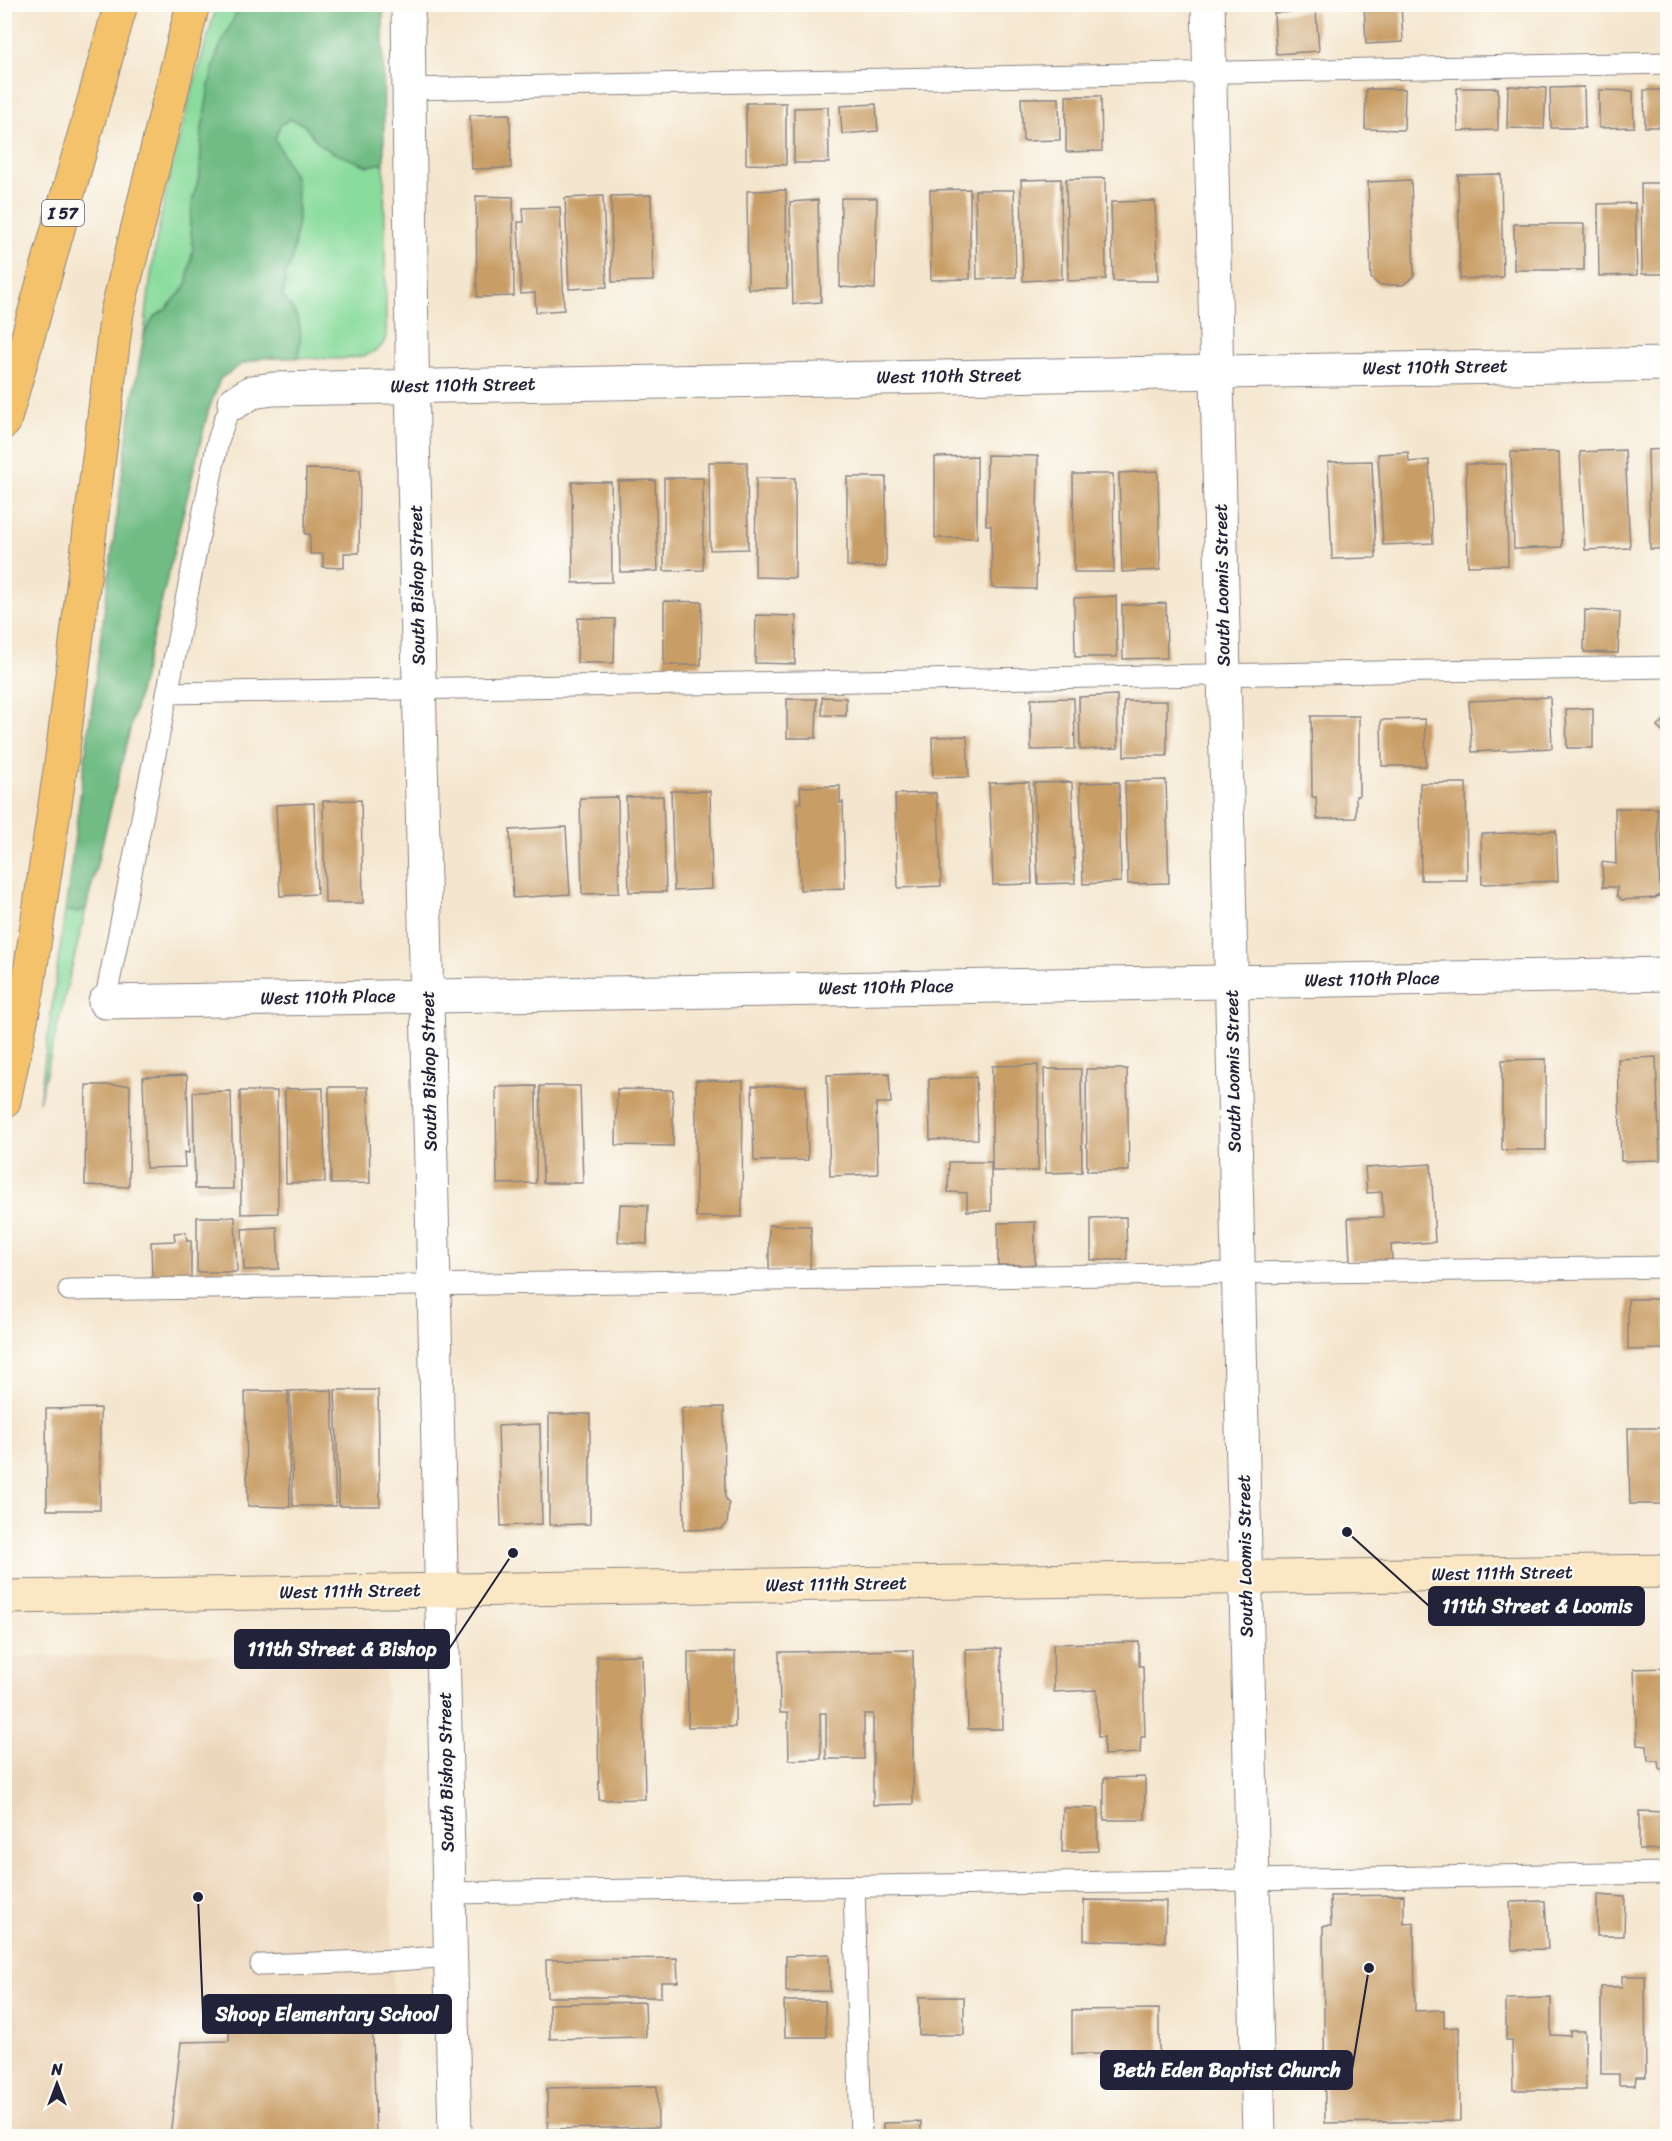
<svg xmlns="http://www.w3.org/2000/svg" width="1672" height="2141" font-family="Sriracha,sans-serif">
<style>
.built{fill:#edd7bb}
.green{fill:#8adc9d;stroke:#567f6c;stroke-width:1.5}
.forest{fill:#6fbc84;stroke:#486f60;stroke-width:1.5}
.building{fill:#c99e66}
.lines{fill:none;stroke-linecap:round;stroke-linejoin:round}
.lane-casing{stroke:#8b8484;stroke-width:23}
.street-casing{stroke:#8b8484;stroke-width:35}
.secondary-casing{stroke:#8b8484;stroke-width:35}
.highway-casing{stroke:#8b8484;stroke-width:35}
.lane{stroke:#fff;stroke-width:21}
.street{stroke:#fff;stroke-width:33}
.secondary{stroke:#fbe7c3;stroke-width:33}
.highway{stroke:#f4c26a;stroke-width:33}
.labels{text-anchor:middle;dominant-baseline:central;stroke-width:4.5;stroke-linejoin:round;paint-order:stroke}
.shield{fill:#fdfcf7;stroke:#646373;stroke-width:1.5}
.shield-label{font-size:16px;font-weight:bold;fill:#22223b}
.street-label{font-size:18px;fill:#22223b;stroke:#fdfcf7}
.leader{fill:none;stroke:#22223b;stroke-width:2}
.callout-dot{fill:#22223b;stroke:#fdfcf7;stroke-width:2}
.callout{fill:#22223b;stroke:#22223b;stroke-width:2}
.callout-label{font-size:20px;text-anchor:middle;font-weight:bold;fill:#fff}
</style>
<rect width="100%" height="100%" fill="#fdfcf7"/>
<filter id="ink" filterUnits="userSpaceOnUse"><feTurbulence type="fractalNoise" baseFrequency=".0167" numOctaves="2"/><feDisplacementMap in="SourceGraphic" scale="12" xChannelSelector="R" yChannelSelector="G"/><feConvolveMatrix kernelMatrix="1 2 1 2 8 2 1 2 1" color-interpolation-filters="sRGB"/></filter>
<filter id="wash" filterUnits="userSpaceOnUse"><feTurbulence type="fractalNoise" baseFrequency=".008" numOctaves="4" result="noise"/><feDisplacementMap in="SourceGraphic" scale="24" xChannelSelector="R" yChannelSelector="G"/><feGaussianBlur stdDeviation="1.35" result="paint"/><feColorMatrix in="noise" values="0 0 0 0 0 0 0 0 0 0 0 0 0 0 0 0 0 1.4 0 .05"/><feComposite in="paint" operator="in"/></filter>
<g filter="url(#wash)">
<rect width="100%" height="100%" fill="#f4e6ce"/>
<!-- built -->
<path class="built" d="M385,1652L397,2136H5L4,1657Z"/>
<!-- green -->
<g class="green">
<path d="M217,5H240L210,81L202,129L200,173L193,199L190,223L193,249L186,287L165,310L154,317L144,335C147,311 149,286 153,262C166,175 192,89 217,5Z"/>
<path d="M290,119L303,124L320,145L368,166L384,163L386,325C386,329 386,336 385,340C376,365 320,358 298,358C302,328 303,320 283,297L285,276L292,259L298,220L296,180L275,139L280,125Z"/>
<path d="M86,909L39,1102L65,911L77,912Z"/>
</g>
<!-- forest -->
<path class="forest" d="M240,5H383L384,163L368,166L334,153L320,145L303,124L290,119L280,125L275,139L296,180L298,220L292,259L285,276L283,297C303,321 302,328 298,358H263L242,364L220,379L208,412L86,909L77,912L65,911L130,415L144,335L154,317L165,310L186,286L193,249L190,223L193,199L200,173L202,129L210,81L218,51Z"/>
<g id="blocks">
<!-- building -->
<g class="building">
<path d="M1364,4H1401L1403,42L1366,44Z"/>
<path d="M1316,11L1319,51L1276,54L1274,13Z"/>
<path d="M1508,86L1546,88L1544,129L1507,128Z"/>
<path d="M1584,87L1585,128H1551L1550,88Z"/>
<path d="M1457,88H1498V130L1458,131Z"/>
<path d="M1366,89H1405L1404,130L1365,129Z"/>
<path d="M1599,90L1633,91L1634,127L1599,128Z"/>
<path d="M1644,90H1668V127H1645Z"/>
<path d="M1066,96H1101L1102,151L1066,152Z"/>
<path d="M1021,98H1059L1060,140L1023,141Z"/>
<path d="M746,103H786V165L746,164Z"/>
<path d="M876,104L878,131L842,134L840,106Z"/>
<path d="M828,107L829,163H794V108Z"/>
<path d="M510,114L511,168L472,169L470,115Z"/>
<path d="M1501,174L1503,277L1460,279L1458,175Z"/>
<path d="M1105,178L1106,279L1068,281L1066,179Z"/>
<path d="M1061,179L1062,279L1023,281L1021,180Z"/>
<path d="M1411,180L1414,276L1403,285H1379L1371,278L1368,182Z"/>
<path d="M1641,183H1668V274H1642Z"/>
<path d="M970,189V279L931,280L930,190Z"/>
<path d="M786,190L787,288L748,289L747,191Z"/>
<path d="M975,190H1014L1016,277L977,279Z"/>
<path d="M651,195L653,281L612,282L611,196Z"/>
<path d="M476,196L513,197L514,296L477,297Z"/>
<path d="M603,196L607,287L569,289L565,198Z"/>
<path d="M841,198H877L875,289L840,287Z"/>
<path d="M818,200L821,302L793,304L790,202Z"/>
<path d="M1155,201L1158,281H1113L1111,202Z"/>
<path d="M1635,203L1637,275L1599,276L1598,204Z"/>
<path d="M560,207L564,310L536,312L535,293L521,294L518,222H524L523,208Z"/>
<rect x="1514" y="224" width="70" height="46"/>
<path d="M1668,449V549H1650L1648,450Z"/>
<path d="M1625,450L1630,548L1585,550L1580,452Z"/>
<path d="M1408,452L1409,462L1429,460L1433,543L1383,545L1378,454Z"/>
<path d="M1511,452H1559L1562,547L1514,549Z"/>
<path d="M987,455L1038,456L1036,589L992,588L991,525H986Z"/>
<path d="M977,456V538H935V457Z"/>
<path d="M1372,461L1376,558L1332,559L1328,462Z"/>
<path d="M709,462H747L748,549L710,550Z"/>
<path d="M1466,464H1506L1508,565L1468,566Z"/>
<path d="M306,469L360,470L359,553H344V568L323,567V554H310V534H305Z"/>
<path d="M1158,471L1160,570L1122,572L1119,473Z"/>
<path d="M1073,474H1113L1114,572H1074Z"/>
<path d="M847,477H886V567L847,566Z"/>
<path d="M664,478H703V570L664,571Z"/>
<path d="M756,478H795V578L755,577Z"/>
<path d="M655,480L658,571L620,572L618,481Z"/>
<path d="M572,482H611L612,582L573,583Z"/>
<path d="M1116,596L1117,657H1075L1074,598Z"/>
<path d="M664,601L702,602L701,665H664Z"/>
<path d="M1166,603L1167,658L1123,659L1122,605Z"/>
<path d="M1585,610L1620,612L1618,653L1584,652Z"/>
<path d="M756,615L796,616L795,664L755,663Z"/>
<path d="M578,618L615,619L614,663H577Z"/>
<path d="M1117,695L1118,748L1080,750L1079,697Z"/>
<path d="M822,697L846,698V716L822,715Z"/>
<path d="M1550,697L1552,748L1472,752L1469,701Z"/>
<path d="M1074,698L1075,749L1031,750V699Z"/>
<path d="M787,699H817L816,738H787Z"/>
<rect x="1124" y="701" width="43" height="55"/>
<path d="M1593,708V748H1567L1566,709Z"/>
<path d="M1311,716H1359V796H1356V818L1317,819L1316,797H1312Z"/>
<path d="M1668,717V737L1657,727Z"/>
<path d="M1425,719L1426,766H1382L1381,720Z"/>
<path d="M967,736L969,777L933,778L932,737Z"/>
<path d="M1166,780L1169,883L1128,884L1125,781Z"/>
<path d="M1029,782L1032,884L993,885L989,783Z"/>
<path d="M1072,782L1075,883L1038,884L1034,783Z"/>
<path d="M1119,782L1121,882L1083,884L1080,783Z"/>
<path d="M1420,783H1466L1467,880H1421Z"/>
<path d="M840,786V803L843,802L845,888L800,890L797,803H801L800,787Z"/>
<path d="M671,791H710L712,889L674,891Z"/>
<path d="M936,793L937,805L938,803L941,886L898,888L895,794Z"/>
<path d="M663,796L666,892H629L626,797Z"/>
<path d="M618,797L619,893L582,894L580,798Z"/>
<path d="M361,800L363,903H325L323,801Z"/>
<path d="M314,803L317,894L280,896L276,805Z"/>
<path d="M1615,808H1657L1660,895L1655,898L1622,900L1617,896V887H1603L1602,862L1616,864Z"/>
<path d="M1668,824V882H1664L1661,825Z"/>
<path d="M566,827L570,894L513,898L510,830Z"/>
<path d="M1556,831L1558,881L1482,884L1481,834Z"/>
<path d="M1656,1057L1660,1160L1621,1161L1618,1059Z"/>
<path d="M1546,1059V1150H1502V1060Z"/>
<path d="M1038,1065V1171H992V1066Z"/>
<path d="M1044,1069H1081L1082,1172L1046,1173Z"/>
<path d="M1086,1069H1127L1129,1171H1087Z"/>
<path d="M889,1073L891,1103H876L878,1174L830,1176L827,1075Z"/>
<path d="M187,1075L189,1153L184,1152L185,1167L146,1168L143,1077Z"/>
<path d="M976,1077L978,1139L930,1140L929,1079Z"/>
<path d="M696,1080L743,1081L742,1217H696Z"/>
<path d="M86,1085H130L129,1187L85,1185Z"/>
<path d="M536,1086V1183L497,1184L496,1087Z"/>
<path d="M540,1086H580L583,1183H543Z"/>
<path d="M752,1086H806L808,1160L754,1161Z"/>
<path d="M329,1087H368L370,1183L331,1184Z"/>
<path d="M323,1088L325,1182L286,1183L285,1089Z"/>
<path d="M617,1089L673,1090V1146L616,1145Z"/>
<path d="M231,1091L233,1189H195L193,1092Z"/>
<path d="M240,1091H277L278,1213L241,1214Z"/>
<path d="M949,1162H991V1211H967V1193L948,1192Z"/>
<path d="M1431,1164L1435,1242L1391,1245L1392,1260L1350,1261L1348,1218L1383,1217L1382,1192L1367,1193L1365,1168Z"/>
<path d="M620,1204L648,1205L647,1244L618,1242Z"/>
<path d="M197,1217H235L237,1272H197Z"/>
<path d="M1126,1217L1127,1260H1091V1218Z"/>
<path d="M1035,1222V1265H998V1223Z"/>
<path d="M769,1225L811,1226L810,1270H769Z"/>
<path d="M277,1227L279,1269L244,1270L242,1229Z"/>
<path d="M186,1232L187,1241H191V1278L152,1279L151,1242L175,1241L174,1233Z"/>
<path d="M1628,1299H1665L1666,1349L1628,1350Z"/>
<path d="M332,1390L336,1506H293L290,1391Z"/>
<path d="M335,1390H378L380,1506H339Z"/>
<path d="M245,1391H288L290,1507L248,1506Z"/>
<path d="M724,1407L725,1497L729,1504L727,1524L721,1529L684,1530L682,1408Z"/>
<path d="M100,1408V1510H47L46,1409Z"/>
<path d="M549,1414H590V1524L549,1525Z"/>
<path d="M540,1424L542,1524L501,1526L498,1426Z"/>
<path d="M1628,1428H1666L1668,1504H1630Z"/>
<path d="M1139,1642V1666H1143L1145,1737H1141L1140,1753L1104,1755V1737H1098L1097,1690L1054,1692L1053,1644Z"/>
<path d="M1001,1648L1003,1729H968L966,1649Z"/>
<path d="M913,1650V1804L873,1805V1714H864V1759H826V1713H820L821,1759L789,1760L788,1713H780L779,1652Z"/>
<rect x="688" y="1652" width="47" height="75"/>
<path d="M642,1655L645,1799L599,1800L597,1656Z"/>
<path d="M1668,1668V1769H1659L1658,1761H1648L1647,1746L1637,1745L1634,1669Z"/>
<path d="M1145,1777V1820H1104V1778Z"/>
<path d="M1063,1808H1098V1851L1062,1852Z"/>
<path d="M1639,1811L1666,1812L1667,1849L1639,1850Z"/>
<path d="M1404,1895V1924L1414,1923L1415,2011L1444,2010V2028L1459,2027L1460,2121L1325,2123L1323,1926H1331L1330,1896Z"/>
<path d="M1597,1895L1625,1897L1624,1936H1597Z"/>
<path d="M1084,1900L1166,1901L1165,1942L1084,1940Z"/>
<path d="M1545,1901L1548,1949L1512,1950L1510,1902Z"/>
<path d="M829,1954L830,1991L786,1992V1956Z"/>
<path d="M677,1958L678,1982H661V1997H547L546,1960Z"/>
<path d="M1622,1976H1645L1646,2077H1636L1635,2085H1619V2074H1601V1987H1622Z"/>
<rect x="919" y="1997" width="45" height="38"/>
<path d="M1551,1998V2035L1570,2036V2031H1585L1586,2090H1513L1512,2040H1506V1999Z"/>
<path d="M784,2001H825L826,2037H785Z"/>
<path d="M645,2002L646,2037L550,2039L549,2004Z"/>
<path d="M372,2003L376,2136H170L181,2042L229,2041V2026L287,2025L286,2005Z"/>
<path d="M1159,2009V2054H1072V2010Z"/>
<path d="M657,2086L658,2127L548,2129L547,2088Z"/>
<path d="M921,2122V2136H883V2123Z"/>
</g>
</g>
</g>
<g filter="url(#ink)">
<use href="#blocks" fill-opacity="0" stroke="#8b8484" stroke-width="1.5"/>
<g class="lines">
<!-- lane casing -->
<g class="lane-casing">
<g id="lane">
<path d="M409,89L1668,63"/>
<path d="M169,693L1668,667"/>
<path d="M105,1002L218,441L225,419L234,403"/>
<path d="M69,1290L1668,1267"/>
<path d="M854,1886L861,2136"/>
<path d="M449,1893L1668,1873"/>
<path d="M261,1965L397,1960L451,1956"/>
</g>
</g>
<!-- street casing -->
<g class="street-casing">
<g id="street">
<path d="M408,4L413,435L455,2136"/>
<path d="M1208,4L1259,2136"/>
<path d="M234,403L252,392L273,389L1668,364"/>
<path d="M105,1002L1668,974"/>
</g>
</g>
<!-- secondary casing -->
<g class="secondary-casing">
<path id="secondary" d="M4,1597L1668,1571"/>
</g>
<!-- highway casing -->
<g class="highway-casing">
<g id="highway">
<path d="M4,422L121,4"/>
<path d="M4,1101L27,992L61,764L117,312L193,4"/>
</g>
</g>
<!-- lane -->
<use href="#lane" class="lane"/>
<!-- street -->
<use href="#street" class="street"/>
<!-- secondary -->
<use href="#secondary" class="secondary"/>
<!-- highway -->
<use href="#highway" class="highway"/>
</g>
</g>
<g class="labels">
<!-- shield labels -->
<rect class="shield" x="42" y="200" width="42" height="26" rx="4.5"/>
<g class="shield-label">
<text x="63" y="213">I 57</text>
</g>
<!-- street labels -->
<g class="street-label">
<text transform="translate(1435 367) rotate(-1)">West 110th Street</text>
<text transform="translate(949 376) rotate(-1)">West 110th Street</text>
<text transform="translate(463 385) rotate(-1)">West 110th Street</text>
<text transform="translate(417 585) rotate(-91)">South Bishop Street</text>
<text transform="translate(1222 585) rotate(-91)">South Loomis Street</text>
<text transform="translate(1372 979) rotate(-1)">West 110th Place</text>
<text transform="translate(886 987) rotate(-1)">West 110th Place</text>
<text transform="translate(328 997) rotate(-1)">West 110th Place</text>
<text transform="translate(429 1071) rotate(-91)">South Bishop Street</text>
<text transform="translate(1233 1071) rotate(-91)">South Loomis Street</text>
<text transform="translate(1245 1556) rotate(-91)">South Loomis Street</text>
<text transform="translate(1502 1573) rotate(-1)">West 111th Street</text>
<text transform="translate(836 1584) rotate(-1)">West 111th Street</text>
<text transform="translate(350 1591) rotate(-1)">West 111th Street</text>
<text transform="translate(446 1772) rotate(-91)">South Bishop Street</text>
</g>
</g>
<!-- callouts -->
<path class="leader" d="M1347 1532L1429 1606M513 1553L449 1649M198 1897L203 2014M1369 1968L1352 2070"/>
<g class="callout-dot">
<circle cx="1347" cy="1532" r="6"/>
<circle cx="513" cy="1553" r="6"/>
<circle cx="198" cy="1897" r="6"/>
<circle cx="1369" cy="1968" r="6"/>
</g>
<g class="callout">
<rect x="1429" y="1587" width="215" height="38" rx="6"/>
<rect x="235" y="1630" width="214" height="38" rx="6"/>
<rect x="203" y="1995" width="248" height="38" rx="6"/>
<rect x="1101" y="2051" width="251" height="38" rx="6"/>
</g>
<g class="callout-label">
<text x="1537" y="1613">111th Street &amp; Loomis</text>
<text x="342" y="1656">111th Street &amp; Bishop</text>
<text x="327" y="2021">Shoop Elementary School</text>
<text x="1227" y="2077">Beth Eden Baptist Church</text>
</g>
<!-- margin -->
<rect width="1672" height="2141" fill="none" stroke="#fdfcf7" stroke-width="24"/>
<!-- north arrow -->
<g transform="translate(57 2084)" stroke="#fdfcf7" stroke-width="4.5" paint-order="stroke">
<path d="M0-4.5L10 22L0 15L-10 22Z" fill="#22223b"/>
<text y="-9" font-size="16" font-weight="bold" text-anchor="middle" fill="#22223b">N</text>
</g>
</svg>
